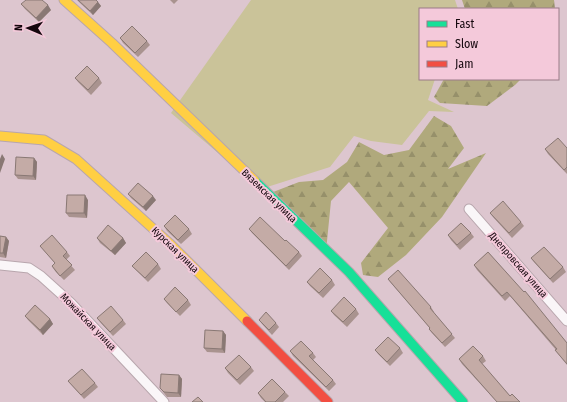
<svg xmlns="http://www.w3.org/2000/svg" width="567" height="402" font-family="'Fira Sans Condensed',sans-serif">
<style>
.grass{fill:#cac399}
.forest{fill:url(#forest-firs)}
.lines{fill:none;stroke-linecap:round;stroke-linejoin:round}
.street-casing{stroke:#b8a6ad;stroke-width:11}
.fast-casing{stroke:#b8a6ad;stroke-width:11}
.slow-casing{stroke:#b8a6ad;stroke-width:11}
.jam-casing{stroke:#b8a6ad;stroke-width:11}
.street{stroke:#faf6f8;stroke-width:9}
.fast{stroke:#16e098;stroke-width:9}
.slow{stroke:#ffcf43;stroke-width:9}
.jam{stroke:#f24e42;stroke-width:9}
.wall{fill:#a9938f}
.shaded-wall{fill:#897874}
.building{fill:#c4aba6;stroke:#897874}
.labels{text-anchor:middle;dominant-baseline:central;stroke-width:4;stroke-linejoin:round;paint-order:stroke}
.street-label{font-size:10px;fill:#14070d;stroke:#f4c9da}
</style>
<defs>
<pattern id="forest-firs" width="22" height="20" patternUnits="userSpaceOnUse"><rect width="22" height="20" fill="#b0a97c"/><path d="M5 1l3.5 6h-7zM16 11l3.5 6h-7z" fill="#96906a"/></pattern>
</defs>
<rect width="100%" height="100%" fill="#ddc6cf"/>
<!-- grass -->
<path class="grass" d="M251,0H455L458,9H420V79H435L428,100L454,112L429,111L402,145L371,141L354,136L330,167L264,188L251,181L171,113Z"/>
<!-- forest -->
<g class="forest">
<path d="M462,0H554L555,9H465Z"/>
<path d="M444,79H521L515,85L487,106L440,103L434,97Z"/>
<path d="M434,116L451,126L464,148L448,169L486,153L442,217L406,255L378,277L363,275L361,263L388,228L349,182L331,201L326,251L268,194L299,182L323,180L347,162L359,142L384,155L409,150Z"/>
</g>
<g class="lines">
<!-- street casing -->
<g class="street-casing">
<g id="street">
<path d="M469,209L567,321"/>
<path d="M0,265L29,268L41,276L71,303L164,402"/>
</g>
</g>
<!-- fast casing -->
<g class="fast-casing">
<path id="fast" d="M255,181L349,272L463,402"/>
</g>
<!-- slow casing -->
<g class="slow-casing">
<g id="slow">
<path d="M64,0L112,43L255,181"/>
<path d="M0,136L44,140L76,159L169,243L247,321"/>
</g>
</g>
<!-- jam casing -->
<g class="jam-casing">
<path id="jam" d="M247,321L328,402"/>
</g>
<!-- street -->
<use href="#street" class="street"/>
<!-- fast -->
<use href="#fast" class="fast"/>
<!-- slow -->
<use href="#slow" class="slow"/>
<!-- jam -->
<use href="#jam" class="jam"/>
</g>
<!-- wall -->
<g class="wall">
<path d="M77,0H96L101,6L93,15L80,3Z"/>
<path d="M170,0H178L174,4Z"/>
<path d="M21,4L51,10L39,22L25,9Z"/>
<path d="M120,38L147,41L150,45L138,57L123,43Z"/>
<path d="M75,78H99L102,83L91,95L78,82Z"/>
<path d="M567,148V174L548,154L545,149Z"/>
<path d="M34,158L37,162L36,180L18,179L15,175Z"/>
<path d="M128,194L156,200L146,211L131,198Z"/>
<path d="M88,200L87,218L69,217L66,213Z"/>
<path d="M490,213L521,222L524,226L512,238L493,217Z"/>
<path d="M164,226L189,229L192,234L181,244L167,231Z"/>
<path d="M249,229L285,241L299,252L302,256L289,270L252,233Z"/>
<path d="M471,233L474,237L460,250L451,240L448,235Z"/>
<path d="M0,236L6,237L9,241L6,258L0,257Z"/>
<path d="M97,238H123L126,243L115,255L100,243Z"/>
<path d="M40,246L67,252L70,256L66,260L75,270L64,280L55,271L52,266L55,263Z"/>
<path d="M488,252L567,343V365L555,350H556L510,296L505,301L477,270L474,265Z"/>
<path d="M531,258L563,267L566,272L553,283L534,262Z"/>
<path d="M158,264L161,269L148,282L132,266Z"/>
<path d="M388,279L431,307L434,312H433L455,338L445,347L432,333L429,329L430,328L391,283Z"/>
<path d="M332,280L335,285L323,298L310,286L307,282Z"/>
<path d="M164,299L188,300L191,305L180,316L167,303Z"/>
<path d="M356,309L359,314L347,327L334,315L331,311Z"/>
<path d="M25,316L50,319L53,324L43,335L28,320Z"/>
<path d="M97,318L123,320L126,324L113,336L101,323Z"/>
<path d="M259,320L276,323L279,327L272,335L262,324Z"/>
<path d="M223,331L226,335L225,353L207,352L204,348Z"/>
<path d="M400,348L403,353L390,366L378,354L375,350Z"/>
<path d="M290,351L313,353L316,357L313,360L333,380L336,384L329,391L293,356Z"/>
<path d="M483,356L486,361L482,364L510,396L520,402H497L462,364L459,359Z"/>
<path d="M251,367L254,371L240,385L228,373L225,368Z"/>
<path d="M179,375L182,379L181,397H167L160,388Z"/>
<path d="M68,381L95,383L98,387L84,399Z"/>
<path d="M285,392L289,396L283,402H265L261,398L258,393Z"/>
</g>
<!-- shaded-wall -->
<g class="shaded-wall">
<path d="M98,2L101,6L93,15L90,11Z"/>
<path d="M48,5L51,10L39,22L36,18Z"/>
<path d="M2,154L5,159L0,173V159Z"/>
<path d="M34,158L37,162L36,180L33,176Z"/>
<path d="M85,195L88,200L87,218L84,213Z"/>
<path d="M153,196L156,200L146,211L143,207Z"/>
<path d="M6,237L9,241L6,258L3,253Z"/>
<path d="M123,238L126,243L115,255L111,251Z"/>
<path d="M50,319L53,324L43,335L40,330Z"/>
<path d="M223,331L226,335L225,353L222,349Z"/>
<path d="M179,375L182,379L181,397L178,393Z"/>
</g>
<!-- building -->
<g class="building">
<path d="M26,0H42L48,5L36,18L21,4Z"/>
<path d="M78,0H96L98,2L90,11Z"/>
<path d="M132,26L147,41L135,53L120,38Z"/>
<path d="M87,66L99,78L88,90L75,78Z"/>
<path d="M558,138L567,148V167L564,170L545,149Z"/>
<path d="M16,157L34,158L33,176L15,175Z"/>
<path d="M138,183L153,196L143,207L128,194Z"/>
<path d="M67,195H85L84,213H66Z"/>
<path d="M503,201L521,222L509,233L490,213Z"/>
<path d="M175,215L189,229L178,240L164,226Z"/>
<path d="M260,217L285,241L286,240L299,252L286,266L249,229Z"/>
<path d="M461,223L471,233L457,245L448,235Z"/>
<path d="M108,225L123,238L111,251L97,238Z"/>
<path d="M52,235L67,252L63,256L72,265L60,276L52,266L55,263L40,246Z"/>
<path d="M0,236L6,237L3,253H0Z"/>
<path d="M544,247L563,267L550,279L531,258Z"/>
<path d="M146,252L158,264L145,278L132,266Z"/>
<path d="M488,252L524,292L525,291L567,343V364L555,350L557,349L507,292L502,296L474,265Z"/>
<path d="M320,268L332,280L319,293L307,282Z"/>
<path d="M398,270L431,307L430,308L452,334L442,343L429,329L430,328L388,279Z"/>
<path d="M175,287L188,300L176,312L164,299Z"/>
<path d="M344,297L356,309L343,322L331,311Z"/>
<path d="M35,305L50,319L40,330L25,316Z"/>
<path d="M111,306L123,320L110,332L97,318Z"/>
<path d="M266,312L276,323L269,330L259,320Z"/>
<path d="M205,330L223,331L222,349L204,348Z"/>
<path d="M388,337L400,348L387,362L375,350Z"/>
<path d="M301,341L313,353L309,356L333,380L326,387L290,351Z"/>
<path d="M473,346L483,356L479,360L510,396L512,394L520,402H497L459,359Z"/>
<path d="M239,355L251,367L237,380L225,368Z"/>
<path d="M82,369L95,383L81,395L68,381Z"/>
<path d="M161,374L179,375L178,393L164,392L160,388Z"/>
<path d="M272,379L285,392L275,402H266L258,393Z"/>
<path d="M198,397L203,402H192Z"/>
</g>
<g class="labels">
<!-- street labels -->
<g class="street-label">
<text transform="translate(269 196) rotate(44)">Вяземская улица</text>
<text transform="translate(175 250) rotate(44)">Курская улица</text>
<text transform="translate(518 265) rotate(49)">Днепровская улица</text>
<text transform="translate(88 322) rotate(46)">Можайская улица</text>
</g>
</g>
<!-- legend -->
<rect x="419" y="8" width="140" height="72" fill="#f4c9da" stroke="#9a7b88"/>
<rect x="427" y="21" width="20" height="6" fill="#16e098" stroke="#9a7b88"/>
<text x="455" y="28" font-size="12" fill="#14070d">Fast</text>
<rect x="427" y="41" width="20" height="6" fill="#ffcf43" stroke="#9a7b88"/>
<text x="455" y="48" font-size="12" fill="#14070d">Slow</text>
<rect x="427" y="61" width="20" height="6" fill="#f24e42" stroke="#9a7b88"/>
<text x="455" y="68" font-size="12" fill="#14070d">Jam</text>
<!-- north arrow -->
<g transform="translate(28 28) rotate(272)" stroke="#f4c9da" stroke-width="3" paint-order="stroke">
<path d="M0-3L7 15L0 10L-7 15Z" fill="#14070d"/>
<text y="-6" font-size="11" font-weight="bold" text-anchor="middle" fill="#14070d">N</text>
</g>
</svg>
